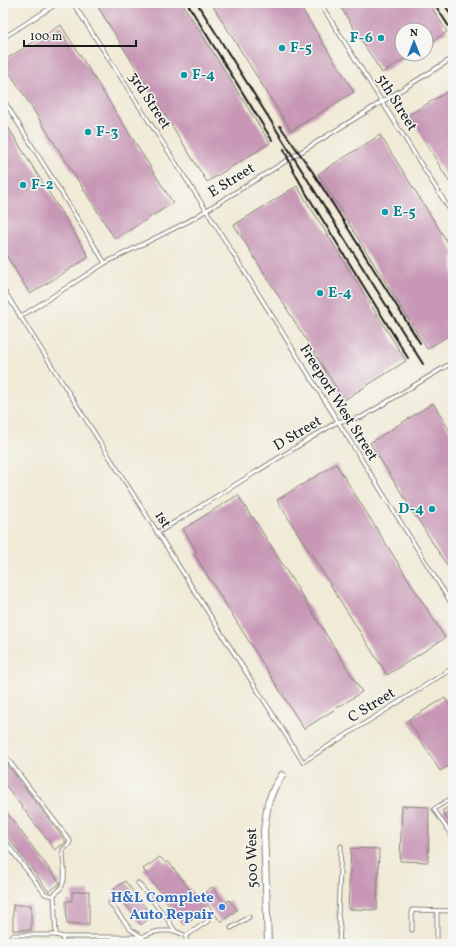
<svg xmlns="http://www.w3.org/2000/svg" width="456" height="947" font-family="Vollkorn,serif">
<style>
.building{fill:#c797b5}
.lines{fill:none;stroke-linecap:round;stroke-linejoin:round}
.lane-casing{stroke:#868379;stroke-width:5}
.street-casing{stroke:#868379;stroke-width:8}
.lane{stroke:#fff;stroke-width:3}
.street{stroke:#fff;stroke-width:6}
.rail{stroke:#1c1c1c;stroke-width:2}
.culture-dot{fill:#0f9aa8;stroke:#f6f6f2;stroke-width:1.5}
.shop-dot{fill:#3f7fe0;stroke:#f6f6f2;stroke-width:1.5}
.labels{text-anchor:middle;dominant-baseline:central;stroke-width:3;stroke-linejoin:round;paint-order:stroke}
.culture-label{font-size:15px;font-weight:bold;fill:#0d838f;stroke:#f6f6f2;text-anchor:start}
.street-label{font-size:15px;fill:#1c1c1c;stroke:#f6f6f2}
.shop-label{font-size:15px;font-weight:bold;fill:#366cbe;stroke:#f6f6f2;text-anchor:end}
</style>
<rect width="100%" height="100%" fill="#f6f6f2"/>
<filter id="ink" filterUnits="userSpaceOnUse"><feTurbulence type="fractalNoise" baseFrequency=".025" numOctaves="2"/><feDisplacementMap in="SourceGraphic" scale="8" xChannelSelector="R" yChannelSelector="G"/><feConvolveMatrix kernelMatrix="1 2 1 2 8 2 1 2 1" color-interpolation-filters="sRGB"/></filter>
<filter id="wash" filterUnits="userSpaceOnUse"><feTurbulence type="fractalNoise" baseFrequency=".012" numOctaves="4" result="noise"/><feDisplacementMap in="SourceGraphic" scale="16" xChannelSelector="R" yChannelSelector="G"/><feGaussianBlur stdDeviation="0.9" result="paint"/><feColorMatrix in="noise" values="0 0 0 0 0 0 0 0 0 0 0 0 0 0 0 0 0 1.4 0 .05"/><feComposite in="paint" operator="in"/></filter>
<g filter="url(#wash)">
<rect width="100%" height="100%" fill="#f0ead6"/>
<g id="blocks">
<!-- building -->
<g class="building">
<path d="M105,3H182L270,143L207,182L98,7Z"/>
<path d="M211,3H298L354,92L291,131Z"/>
<path d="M338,3H429L447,32L426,45V30H402V54H412L382,73Z"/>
<path d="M61,25L173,203L115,239L3,62V61Z"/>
<path d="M453,88V188L409,115Z"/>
<path d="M3,119L89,257L30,294L3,250Z"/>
<path d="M380,135L453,251V333L427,349L318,174Z"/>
<path d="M297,186L406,361L344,400L234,225Z"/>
<path d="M433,403L453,436V575L370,443Z"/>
<path d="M336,464L445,638L387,675L277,500Z"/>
<path d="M238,495L252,518L253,517L362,692L304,729L194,554L197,552L183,529Z"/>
<path d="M445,698L453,711V763L440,771L408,720Z"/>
<path d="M3,759L66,842L55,850L3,782Z"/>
<path d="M453,804V827L442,811Z"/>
<path d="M402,806L429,807L428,862L400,861Z"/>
<path d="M3,808L60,883L49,892L3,831Z"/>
<path d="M351,848L379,849L377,910L348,909Z"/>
<path d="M160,857L166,863L168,861L197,899L212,887L225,904L229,900L237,910L221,922L208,905L197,913L198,915L183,924L143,869Z"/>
<path d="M125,881L152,916L141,925L114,889Z"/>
<path d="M89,891V924H67L66,901H72V892Z"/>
<rect x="13" y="905" width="18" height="25"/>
</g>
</g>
</g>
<g filter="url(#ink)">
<use href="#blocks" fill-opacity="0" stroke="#868379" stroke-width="1"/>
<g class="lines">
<!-- lane casing -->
<g class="lane-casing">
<g id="lane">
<path d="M73,3L206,210L453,606"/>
<path d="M320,3L453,215"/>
<path d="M3,38L58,3"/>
<path d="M3,99L105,263"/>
<path d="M3,289L303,762L453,668"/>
<path d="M20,317L105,263L189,221L453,58"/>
<path d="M157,533L337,422L362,417L453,362"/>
<path d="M3,753L70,841L69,844L63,850C62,865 70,882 56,893C52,897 50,896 45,894L3,839"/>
<path d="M453,797L434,809L453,838"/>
<path d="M138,883L166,917L175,931"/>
<path d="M54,895L56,935"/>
<path d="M110,903L130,929L142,937"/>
<path d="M231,928L249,917"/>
<path d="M412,930V910L453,911"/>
<path d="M142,937L143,944"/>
<path d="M8,944L11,937L13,935H56L63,937"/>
<path d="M63,944V937H142L151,933L160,931H175L186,936"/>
<path d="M186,944V936L208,921"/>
<path d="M339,944L340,927L338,915L341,846"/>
<path d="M437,944V911"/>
</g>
</g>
<!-- street casing -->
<g class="street-casing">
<path id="street" d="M268,944L264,830L268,803L274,788L282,775"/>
</g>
<!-- lane -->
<use href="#lane" class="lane"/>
<!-- street -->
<use href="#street" class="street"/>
<!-- rail -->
<g class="rail">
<path d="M187,3L272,140"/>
<path d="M197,3L423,364"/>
<path d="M434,3L453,33"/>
<path d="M444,3L453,19"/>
<path d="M280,126L312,171L420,343"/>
<path d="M284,149L293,170L306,193L408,358"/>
</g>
</g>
</g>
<!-- markers -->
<g class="culture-dot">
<circle cx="381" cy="38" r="4"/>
<circle cx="282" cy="48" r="4"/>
<circle cx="184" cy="75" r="4"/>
<circle cx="88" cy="132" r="4"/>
<circle cx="23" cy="185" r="4"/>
<circle cx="385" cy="212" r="4"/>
<circle cx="320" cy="293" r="4"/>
<circle cx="432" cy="509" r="4"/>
</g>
<circle class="shop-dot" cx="222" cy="907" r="4"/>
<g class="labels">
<!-- culture labels -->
<g class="culture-label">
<text x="373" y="38" text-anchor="end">F-6</text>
<text x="290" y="48">F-5</text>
<text x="192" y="75">F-4</text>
<text x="96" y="132">F-3</text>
<text x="31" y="185">F-2</text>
<text x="393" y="212">E-5</text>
<text x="328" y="293">E-4</text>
<text x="424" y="509" text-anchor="end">D-4</text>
</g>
<!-- street labels -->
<g class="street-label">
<text transform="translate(149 101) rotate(57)">3rd Street</text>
<text transform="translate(396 103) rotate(58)">5th Street</text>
<text transform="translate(232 181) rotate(-32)">E Street</text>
<text transform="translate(338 403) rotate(58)">Freeport West Street</text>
<text transform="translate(298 434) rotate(-31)">D Street</text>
<text transform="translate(162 520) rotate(58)">1st</text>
<text transform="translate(372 706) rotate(-32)">C Street</text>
<text transform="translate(253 858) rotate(-91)">500 West</text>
</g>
<!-- shop labels -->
<g class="shop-label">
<text x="214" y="898">H&amp;L Complete<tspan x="214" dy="17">Auto Repair</tspan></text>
</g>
</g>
<!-- margin -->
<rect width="456" height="947" fill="none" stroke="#f6f6f2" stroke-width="16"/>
<!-- north arrow -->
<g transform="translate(414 42)"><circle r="19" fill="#f6f6f2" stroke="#9f9f9c"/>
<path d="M0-3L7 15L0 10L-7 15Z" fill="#1f6fb2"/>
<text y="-6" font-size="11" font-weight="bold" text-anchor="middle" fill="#1c1c1c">N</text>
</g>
<!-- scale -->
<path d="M24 40v6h112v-6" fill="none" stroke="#1c1c1c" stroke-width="2"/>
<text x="30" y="40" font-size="12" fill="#1c1c1c" stroke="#f6f6f2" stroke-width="3" paint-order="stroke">100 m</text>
</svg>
